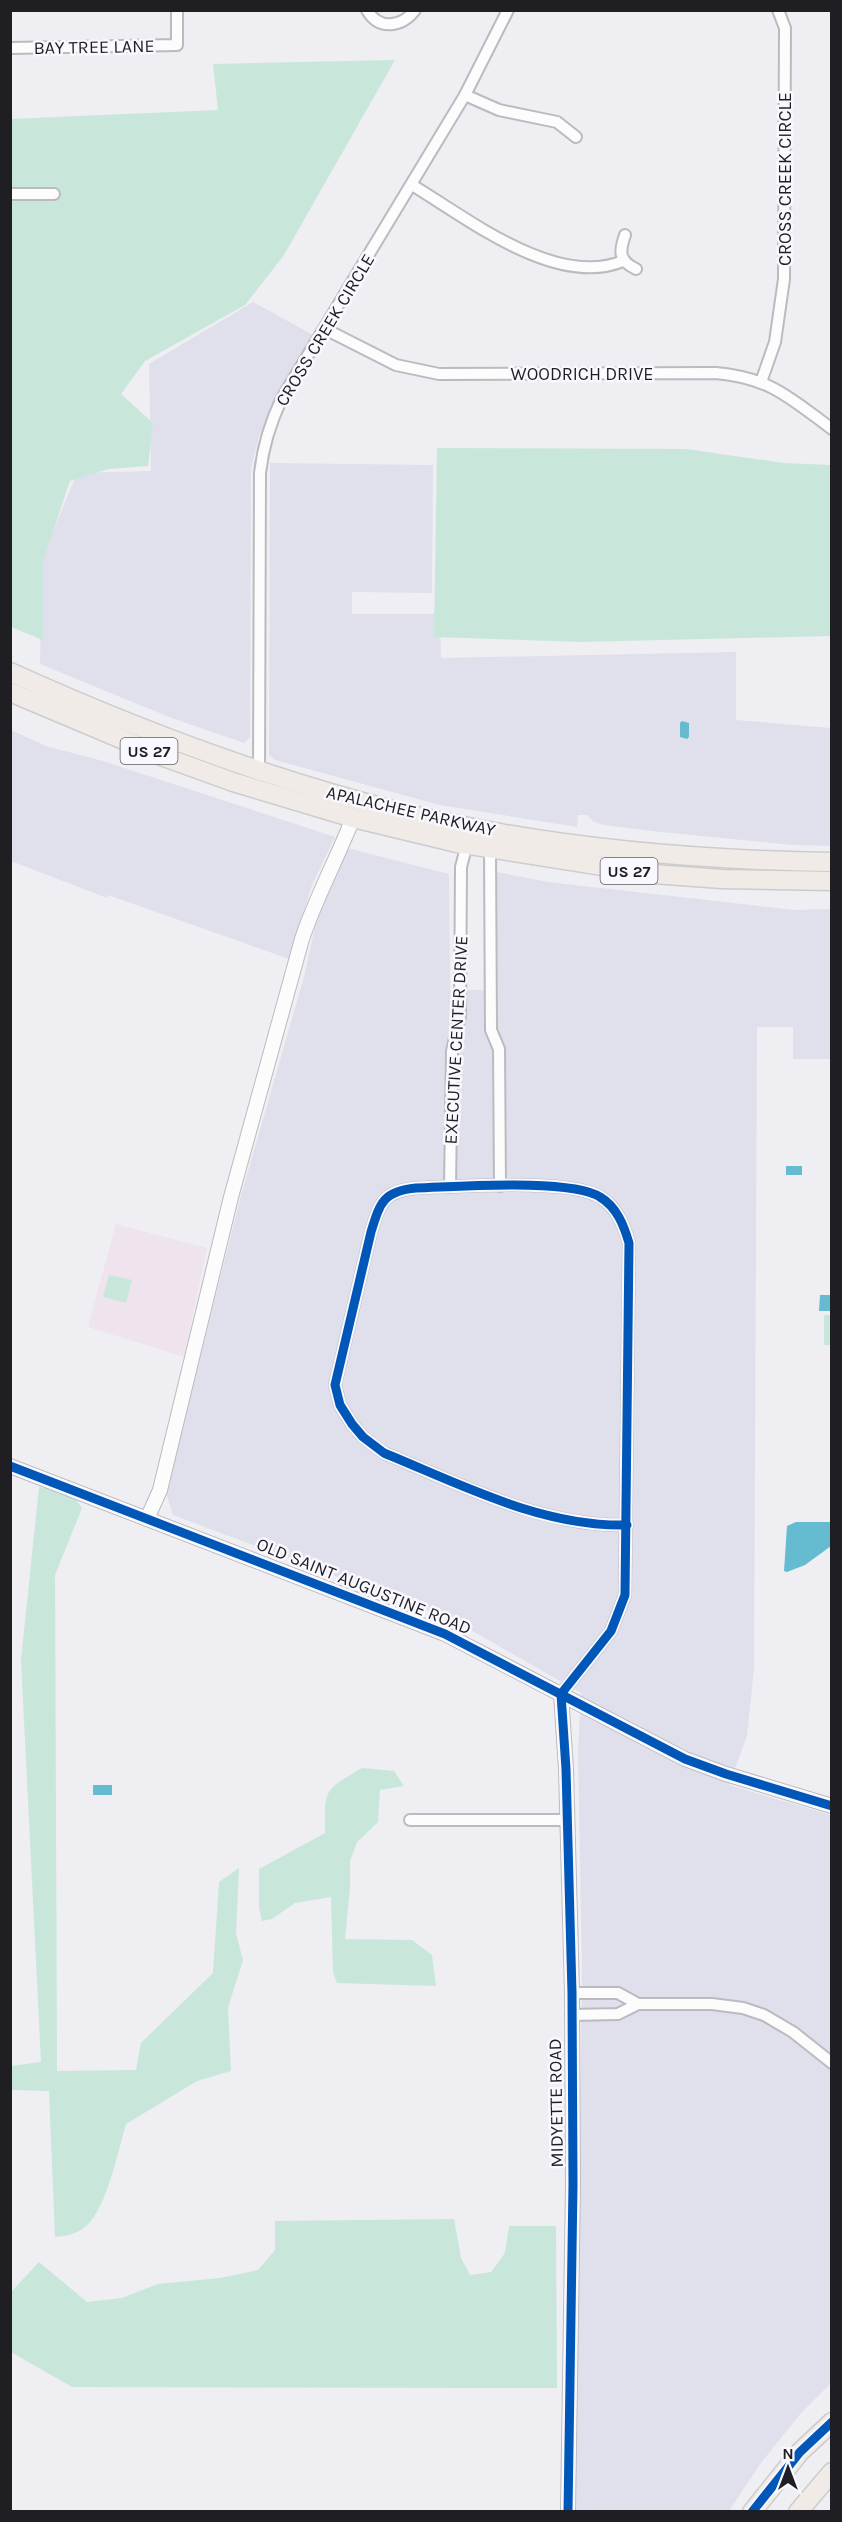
<svg xmlns="http://www.w3.org/2000/svg" width="842" height="2522" font-family="Karla,sans-serif">
<style>
.built{fill:#e0e0ec}
.education{fill:#efe4ee}
.green{fill:#c8e7da}
.water{fill:#65bcd1}
.lines{fill:none;stroke-linecap:round;stroke-linejoin:round}
.minor-casing{stroke:#bbbbbf;stroke-width:14}
.tertiary-casing{stroke:#bbbbbf;stroke-width:16}
.primary-casing{stroke:#cccccf;stroke-width:21}
.minor{stroke:#fcfcfd;stroke-width:10}
.tertiary{stroke:#fcfcfd;stroke-width:14}
.primary{stroke:#f0ebe6;stroke-width:18}
.cycleway-casing{stroke:#f9f8ff;stroke-width:13}
.cycleway{stroke:#0057b8;stroke-width:9}
.labels{text-anchor:middle;dominant-baseline:central;stroke-width:5;stroke-linejoin:round;paint-order:stroke}
.shield{fill:#f9f8ff;stroke:#606065;stroke-width:1.5}
.shield-label{font-size:16px;font-weight:bold;fill:#1f1f23}
.street-label{font-size:18px;fill:#1f1f23;stroke:#f9f8ff}
</style>
<rect width="100%" height="100%" fill="#eeeef3"/>
<!-- built -->
<g class="built">
<path d="M253,302L313,335L275,398L259,436L251,469L250,737L244,743L169,717L40,664L42,558L77,473L151,471L149,364Z"/>
<path d="M270,463L433,465L432,593L352,592V614H440L441,658L736,652V720L831,728V846L793,845L651,831L604,825L594,822L587,815H578L577,827L440,805L275,760L269,755Z"/>
<path d="M11,730L46,746L103,761L335,837L312,885L289,959L108,895L107,898L11,861Z"/>
<path d="M347,848L449,874L450,990H497V872L548,882L794,910L831,909V1059H793V1027H757L754,1668L747,1736L729,1785L831,1815V2383L801,2413L761,2463L729,2511H573L580,2154L582,1973L578,1752L581,1693L455,1621L173,1515L166,1493L240,1199L304,977L319,908Z"/>
</g>
<!-- education -->
<path class="education" d="M116,1224L207,1248L184,1357L88,1327Z"/>
<!-- green -->
<g class="green">
<path d="M395,60L284,255L245,305L145,361L121,394L153,423L148,466L109,469L70,481L43,561V640L11,627L10,119L218,110L213,64Z"/>
<path d="M437,448L686,449L784,463L831,465V636L581,642L434,637Z"/>
<path d="M109,1275L132,1280L126,1303L103,1297Z"/>
<rect x="824" y="1315" width="7" height="30"/>
<path d="M39,1487L71,1493L82,1508L55,1575L57,2071L136,2070L141,2043L213,1973L219,1882L239,1868L236,1934L243,1960L228,2008L231,2071L197,2081L126,2124C118,2151 107,2209 85,2227C76,2234 66,2236 55,2237L49,2091L11,2090V2066L41,2062L21,1660Z"/>
<path d="M362,1768L394,1771L404,1786L380,1790L378,1822L357,1842L350,1861V1888L345,1939L412,1940L432,1955L436,1986L337,1983L333,1972L331,1897L295,1903L272,1919L262,1921L259,1908V1869L325,1833C325,1788 323,1791 362,1768Z"/>
<path d="M454,2219L461,2258L470,2275L491,2272L505,2253L509,2226H556L557,2388L72,2387L11,2352V2292L39,2262L87,2302L122,2298L158,2284L220,2278L258,2270L275,2250V2221Z"/>
</g>
<!-- water -->
<g class="water">
<path d="M682,721L689,723V737L687,739L680,737V723Z"/>
<rect x="786" y="1166" width="16" height="9"/>
<path d="M820,1295H831V1311H819Z"/>
<path d="M796,1522H831V1546L805,1565L787,1572L784,1571L787,1526Z"/>
<rect x="93" y="1785" width="19" height="10"/>
</g>
<g class="lines">
<!-- minor casing -->
<g class="minor-casing">
<g id="minor">
<path d="M367,10C379,31 402,27 415,10"/>
<path d="M10,48L177,45V10"/>
<path d="M465,95L499,110L557,122L576,137"/>
<path d="M412,185C467,218 556,289 623,261"/>
<path d="M10,194H54"/>
<path d="M625,235C619,252 619,261 636,269"/>
<path d="M325,329L396,365L439,374L716,373C771,378 790,398 832,429"/>
<path d="M761,382L775,342L784,279L785,28L778,10"/>
<path d="M259,775L260,473C263,446 270,423 282,398L465,95L508,10"/>
<path d="M487,844L490,849L491,1030L499,1049L500,1186"/>
<path d="M450,1187L452,1051L460,1016L461,867L468,840"/>
<path d="M561,1694L611,1631L625,1595L629,1243C624,1226 617,1207 600,1197C571,1178 455,1187 416,1188C383,1191 380,1203 371,1232L335,1385L340,1405L352,1424L363,1437L384,1453C462,1485 542,1527 627,1525"/>
<path d="M410,1820H568"/>
<path d="M572,1993H618L638,2004"/>
<path d="M571,2015L618,2014L638,2004H712L743,2008L764,2015L793,2032L832,2063"/>
</g>
</g>
<!-- tertiary casing -->
<g class="tertiary-casing">
<g id="tertiary">
<path d="M10,1466L445,1634L685,1759L726,1774L832,1806"/>
<path d="M147,1519L160,1490L231,1197L302,939C316,897 337,859 353,818"/>
<path d="M561,1694L566,1769L572,1993L573,2185L568,2512"/>
</g>
</g>
<!-- primary casing -->
<g class="primary-casing">
<g id="primary">
<path d="M10,672C138,730 268,779 404,813C543,847 688,860 832,862"/>
<path d="M10,692L164,757L233,782L353,818L457,843L653,874L722,879L832,881"/>
<path d="M752,2512L800,2452L832,2422"/>
<path d="M798,2512L832,2472"/>
</g>
</g>
<!-- minor -->
<use href="#minor" class="minor"/>
<!-- tertiary -->
<use href="#tertiary" class="tertiary"/>
<!-- primary -->
<use href="#primary" class="primary"/>
<!-- cycleway casing -->
<g class="cycleway-casing">
<g id="cycleway">
<path d="M10,1466L445,1634L685,1759L726,1774L832,1806"/>
<path d="M561,1694L611,1631L625,1595L629,1243C624,1226 617,1207 600,1197C571,1178 455,1187 416,1188C383,1191 380,1203 371,1232L335,1385L340,1405L352,1424L363,1437L384,1453C462,1485 542,1527 627,1525"/>
<path d="M561,1694L566,1769L572,1993L573,2185L568,2512"/>
<path d="M752,2512L800,2452L832,2422"/>
</g>
</g>
<!-- cycleway -->
<use href="#cycleway" class="cycleway"/>
</g>
<g class="labels">
<!-- shield labels -->
<g class="shield">
<rect x="120.5" y="738" width="57" height="26" rx="4.5"/>
<rect x="600.5" y="858" width="57" height="26" rx="4.5"/>
</g>
<g class="shield-label">
<text x="149" y="751">US 27</text>
<text x="629" y="871">US 27</text>
</g>
<!-- street labels -->
<g class="street-label">
<text transform="translate(94 47) rotate(-1)">BAY TREE LANE</text>
<text transform="translate(785 179) rotate(-90)">CROSS CREEK CIRCLE</text>
<text transform="translate(325 330) rotate(-59)">CROSS CREEK CIRCLE</text>
<text x="582" y="374">WOODRICH DRIVE</text>
<text transform="translate(411 811) rotate(13)">APALACHEE PARKWAY</text>
<text transform="translate(456 1040) rotate(-87)">EXECUTIVE CENTER DRIVE</text>
<text transform="translate(364 1586) rotate(22)">OLD SAINT AUGUSTINE ROAD</text>
<text transform="translate(556 2103) rotate(-91)">MIDYETTE ROAD</text>
</g>
</g>
<!-- border -->
<rect width="842" height="2522" fill="none" stroke="#1f1f23" stroke-width="24"/>
<!-- north arrow -->
<g transform="translate(788 2468)" stroke="#f9f8ff" stroke-width="4.5" paint-order="stroke">
<path d="M0-4.5L10 22L0 15L-10 22Z" fill="#1f1f23"/>
<text y="-9" font-size="16" font-weight="bold" text-anchor="middle" fill="#1f1f23">N</text>
</g>
</svg>
